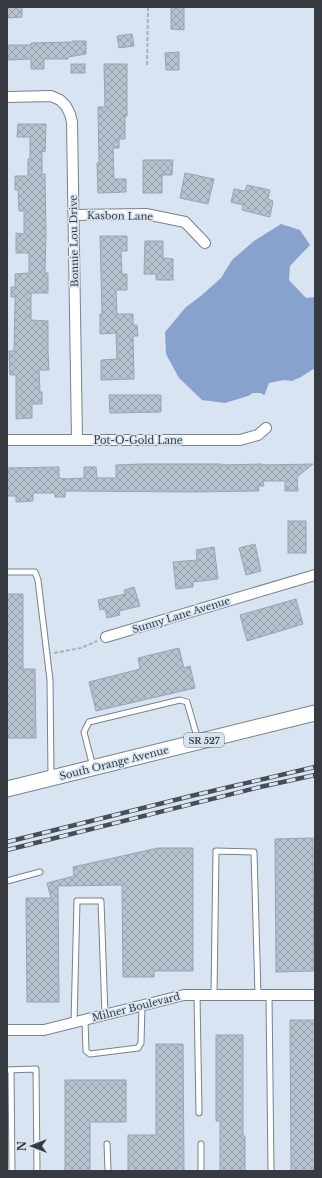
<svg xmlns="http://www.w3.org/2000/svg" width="322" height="1178" font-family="'Libre Baskerville',serif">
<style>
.water{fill:#87a3cd}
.building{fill:url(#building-cross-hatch);stroke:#9aa3b2}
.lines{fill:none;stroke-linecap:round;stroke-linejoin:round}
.service-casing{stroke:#78818f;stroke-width:7}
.minor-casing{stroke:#78818f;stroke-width:12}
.primary-casing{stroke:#78818f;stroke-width:17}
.path{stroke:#a8b1bd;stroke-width:2;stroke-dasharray:4 2;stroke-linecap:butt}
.service{stroke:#fff;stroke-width:5}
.minor{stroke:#fff;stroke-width:10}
.primary{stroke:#fff;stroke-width:15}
.rail-casing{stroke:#494e55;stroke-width:4.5}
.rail{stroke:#d9e4f3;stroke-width:3;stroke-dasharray:9;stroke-linecap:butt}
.labels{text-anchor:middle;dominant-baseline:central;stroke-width:3.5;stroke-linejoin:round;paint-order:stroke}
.shield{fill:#d9e4f3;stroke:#686e76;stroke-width:1}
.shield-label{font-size:9px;font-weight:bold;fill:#373b41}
.street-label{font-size:10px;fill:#373b41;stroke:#d9e4f3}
</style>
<defs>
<pattern id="building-cross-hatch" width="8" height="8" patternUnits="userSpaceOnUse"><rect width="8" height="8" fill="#b7c1cf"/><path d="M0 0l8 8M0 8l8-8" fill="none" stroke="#969eaa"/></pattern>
</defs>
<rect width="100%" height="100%" fill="#d9e4f3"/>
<!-- water -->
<path class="water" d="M281,224L300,230L310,245L290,266L289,280L306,298L315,297V368L301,377L292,381L284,380L269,383L265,394L264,395L261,393H253L248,396L225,403L202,400L179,378L166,354L165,332L186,307L202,295L221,278L232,260L254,241Z"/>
<!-- building -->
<g class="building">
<path d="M7,7H22V17L7,18Z"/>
<path d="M171,7H184V30L171,29Z"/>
<path d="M132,34L134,46L119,48L117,36Z"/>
<path d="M72,41H86V54L68,57V59H44V69H31V59L7,60V45H31V43L72,42Z"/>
<path d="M179,52V70H166L165,53Z"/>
<rect x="71" y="64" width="14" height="9"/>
<path d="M104,64H127V116L125,117V139H119V148H113L114,179H126V192L98,193L97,163H99L98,107H105Z"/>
<path d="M18,124H46L45,152L42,151V174H45L46,234L45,273H48V293H31V320L48,321V350L49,370H39L40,392H42V404H32V418L16,419V375H10L9,351H14L15,304V297H11V287H15V274L29,273V253H16V233L24,234V211H19L18,190H15V176H28V159H30V137H17Z"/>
<path d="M143,160H173L172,175H162V193H143Z"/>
<path d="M185,173L214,179L208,204L180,198Z"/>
<path d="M247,185L270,190L268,199L273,201L270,217L242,210L243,205L231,202L234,189L245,191Z"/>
<path d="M100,236H127V251H121L122,274H127V290H116L117,314H133V325H137L138,336H133L134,379L101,380V360L117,359L116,333L100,334V314H102Z"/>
<path d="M145,241H163V258L173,259V280H156V274H144Z"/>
<path d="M109,395H161V412L110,413Z"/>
<path d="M142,464H221V465L262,464V465L313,464L297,477L298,491H285V481H263L264,486H258L259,491L194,492L65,491V497H55V493H33V501L16,502V496H7V468L59,467V478L65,479L84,478V467H96L97,478H116V465Z"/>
<rect x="288" y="521" width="18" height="32"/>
<path d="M255,544L261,571L246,575L239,548Z"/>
<path d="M214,547L218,579L193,582V587L176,589L173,562L197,560L196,550Z"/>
<path d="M134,587L140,606L119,611L120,615L107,618L105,609L100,610L98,600L125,594L124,590Z"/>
<path d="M7,594H23V669H35L36,738H7Z"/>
<path d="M296,599L303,624L247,641L240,615Z"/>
<path d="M179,648L184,668L190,666L195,688L96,711L89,682L140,669L138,658Z"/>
<path d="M313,838L314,971L276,972L275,839Z"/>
<path d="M158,848H193V971H154V977H123L122,885L58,886L59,1002H27L26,898H51L47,883L74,876L73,867Z"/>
<path d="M290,1020H315V1171H291Z"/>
<path d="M216,1035H243V1136H245V1171H220V1121H216Z"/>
<path d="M156,1044H183L184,1171H128V1135H156Z"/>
<path d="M65,1080H126V1122H90V1171H65Z"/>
</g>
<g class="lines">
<!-- service casing -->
<g class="service-casing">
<g id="service">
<path d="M7,572H35L38,580L50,680L51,776"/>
<path d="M93,767L84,732L89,722L180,700L187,702L198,740"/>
<path d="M7,881L40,872"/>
<path d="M197,995L199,1113"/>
<path d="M214,995L216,851L254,852L258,995"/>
<path d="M269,995L271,1171"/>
<path d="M85,1020L86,1051L90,1054L138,1048L141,1043L142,1006"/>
<path d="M74,1023L77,901H101L105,1015"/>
<path d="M7,1070L36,1069L37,1171"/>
<path d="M11,1070L12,1171"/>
<path d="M107,1144L108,1171"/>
<path d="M201,1144V1171"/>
</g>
</g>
<!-- minor casing -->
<g class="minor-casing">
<g id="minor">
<path d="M7,97L51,96L60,100L66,106L70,114L72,122L77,440"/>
<path d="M74,215L146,214L185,222L205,243"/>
<path d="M7,440H240L258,435L266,428"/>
<path d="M106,637L315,575"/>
<path d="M7,1030H44L184,995H315"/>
</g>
</g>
<!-- primary casing -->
<g class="primary-casing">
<path id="primary" d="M7,789L315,713"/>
</g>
<!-- path -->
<g class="path">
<path d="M147,65L148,7"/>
<path d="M54,653L81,648L97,641"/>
</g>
<!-- service -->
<use href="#service" class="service"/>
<!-- minor -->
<use href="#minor" class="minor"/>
<!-- primary -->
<use href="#primary" class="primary"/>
<!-- rail casing -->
<g class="rail-casing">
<g id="rail">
<path d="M7,842L191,796L315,767"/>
<path d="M7,850L260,787L315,775"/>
</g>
</g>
<!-- rail -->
<use href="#rail" class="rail"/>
</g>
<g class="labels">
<!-- shield labels -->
<rect class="shield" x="184" y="733" width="40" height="14" rx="3"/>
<g class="shield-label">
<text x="204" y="740">SR 527</text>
</g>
<!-- street labels -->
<g class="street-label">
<text transform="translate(120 216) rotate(1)">Kasbon Lane</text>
<text transform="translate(74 241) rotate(-91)">Bonnie Lou Drive</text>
<text x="138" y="440">Pot-O-Gold Lane</text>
<text transform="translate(181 615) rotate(-17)">Sunny Lane Avenue</text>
<text transform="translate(114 763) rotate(-14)">South Orange Avenue</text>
<text transform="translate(136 1007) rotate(-14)">Milner Boulevard</text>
</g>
</g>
<!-- border -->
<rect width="322" height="1178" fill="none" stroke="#373b41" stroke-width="16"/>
<!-- north arrow -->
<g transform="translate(32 1146) rotate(270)" stroke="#d9e4f3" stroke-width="3" paint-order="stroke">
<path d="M0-3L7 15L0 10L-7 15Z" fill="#373b41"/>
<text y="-6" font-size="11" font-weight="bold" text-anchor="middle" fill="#373b41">N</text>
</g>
</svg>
